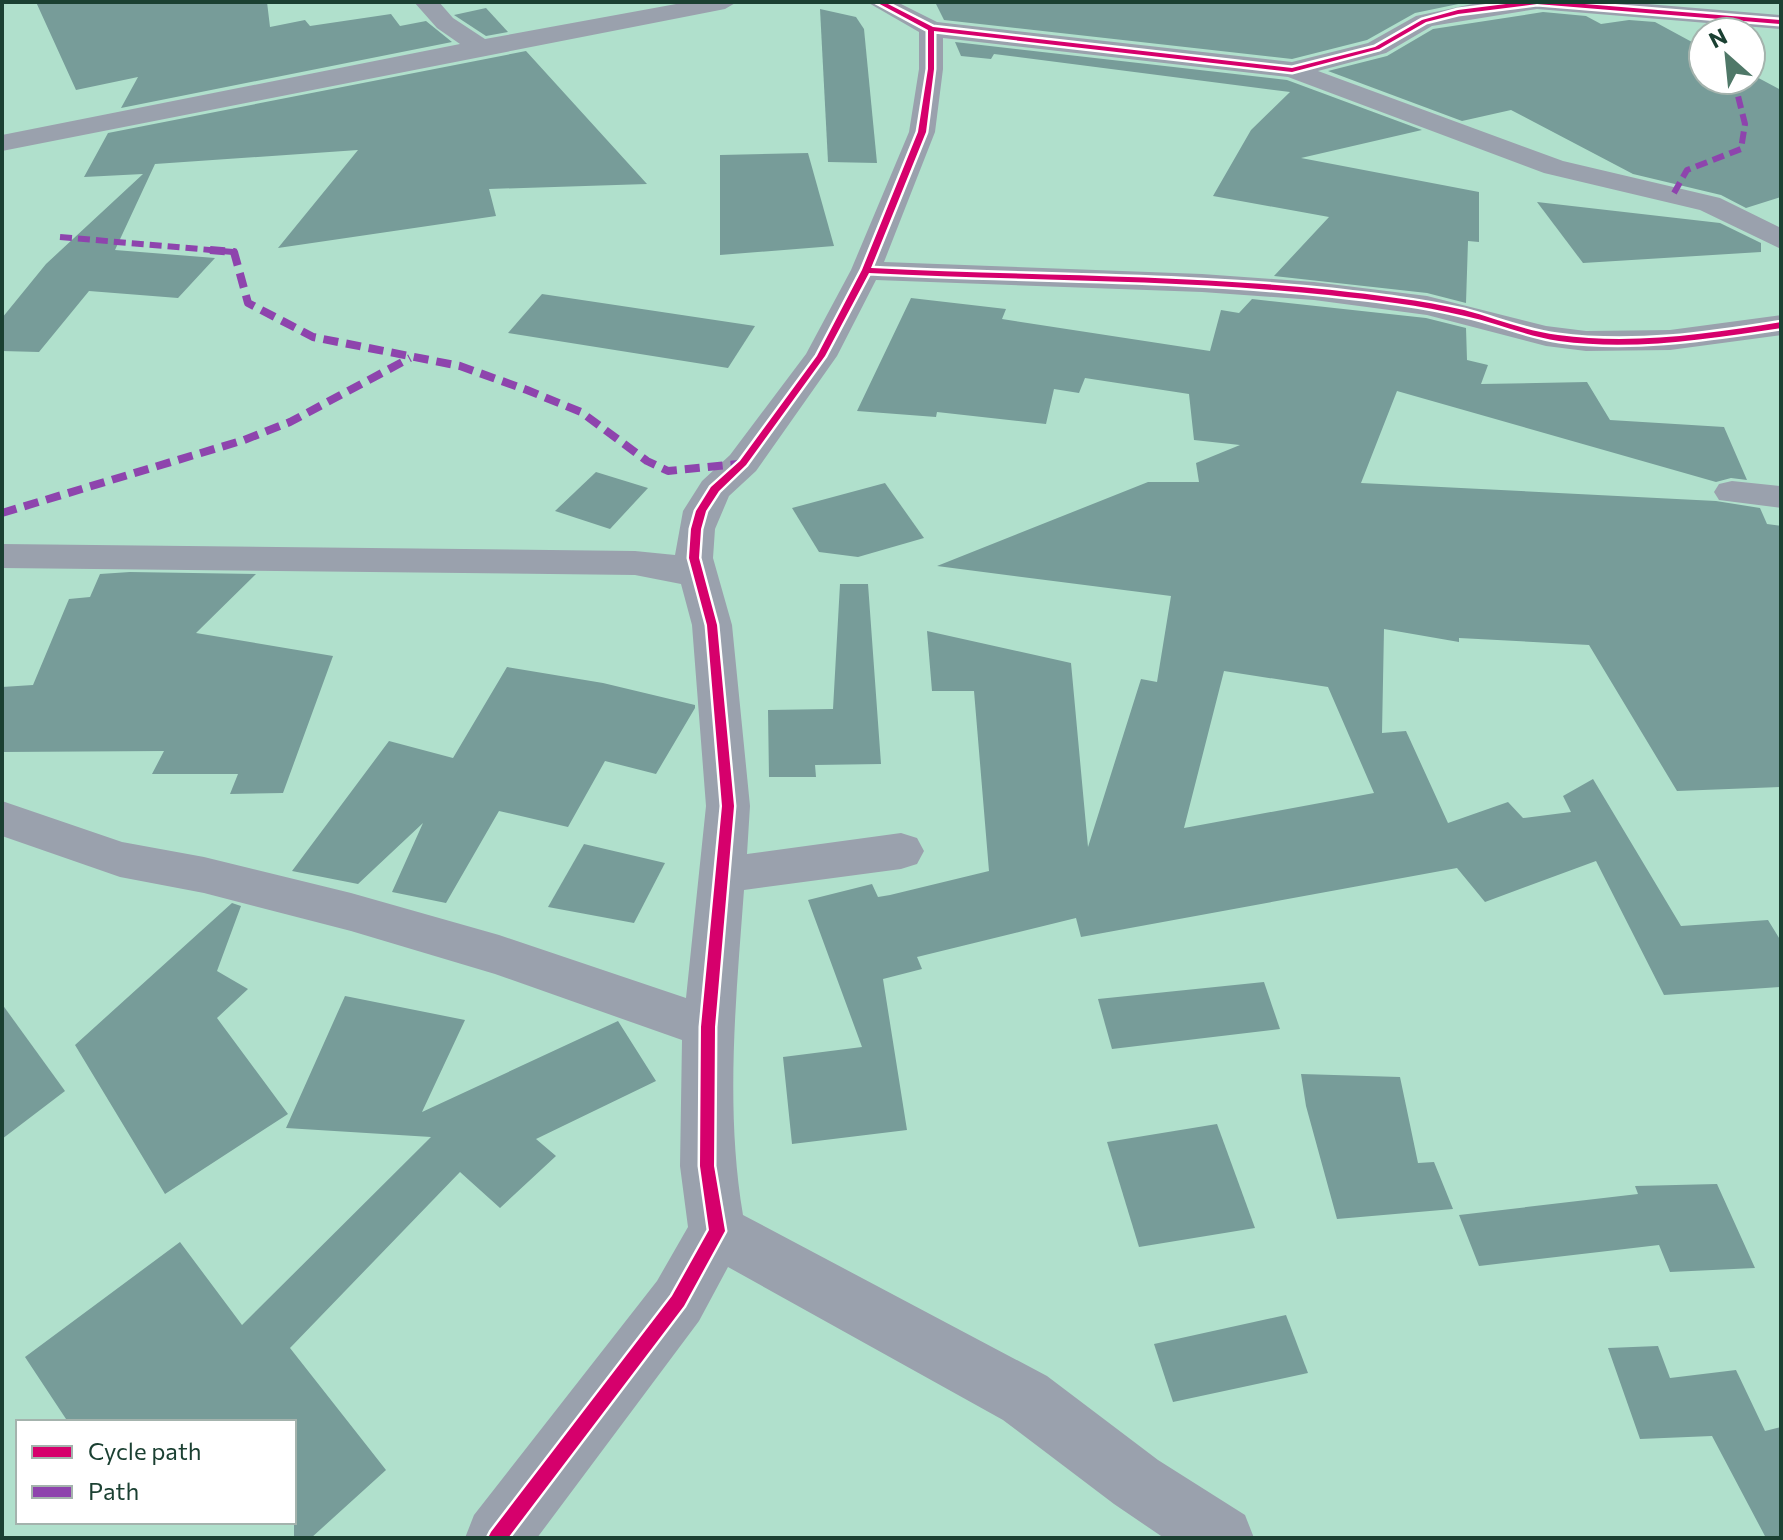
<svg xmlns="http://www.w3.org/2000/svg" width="1783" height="1540" font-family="Commissioner,sans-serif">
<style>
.building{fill:#779c99;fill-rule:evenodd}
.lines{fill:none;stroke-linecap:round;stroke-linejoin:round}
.minor{fill:#9aa1ad;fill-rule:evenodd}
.quiet-far1{stroke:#8e44ad;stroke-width:6;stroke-dasharray:12 6;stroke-linecap:butt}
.quiet{stroke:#8e44ad;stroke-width:8;stroke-dasharray:15 8;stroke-linecap:butt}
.cycleway-casing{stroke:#fff;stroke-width:5}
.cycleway{fill:#d6006c;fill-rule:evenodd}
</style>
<rect width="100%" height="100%" fill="#b0e0cc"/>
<!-- building -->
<g class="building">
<path d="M36,2H267L270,27L305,20L310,26L391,14L400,26L426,21L452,42L121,108L138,77L76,90Z"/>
<path d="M935,2H1468L1415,13L1367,40L1292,59L944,20Z"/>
<path d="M486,8L508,32L486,36L454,15Z"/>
<path d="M820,9L856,17L864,29L877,163L828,162Z"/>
<path d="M1543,12L1586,16L1601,24L1629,20L1655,22L1703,48V80H1751V74L1781,90V197L1746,208L1721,195L1633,174L1511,110L1462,121L1328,71L1387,56L1433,29Z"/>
<path d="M955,42L1287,80L1422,130L1301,158L1479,192V242L1468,241L1466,303L1427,293L1274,276L1329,217L1213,196L1251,130L1290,92L994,54L991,59L961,56Z"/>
<path d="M526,51L647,184L489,189L496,216L278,248L358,150L155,164L115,250L215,258L178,298L89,291L39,352L2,351V318L46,264L143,174L84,177L108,133Z"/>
<path d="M808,153L834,246L720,255V155Z"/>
<path d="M1537,202L1720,223L1761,243V252L1583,263Z"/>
<path d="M542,294L755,326L728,368L508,333Z"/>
<path d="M911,298L1006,309L1002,319L1210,351L1221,310L1239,313L1252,299L1426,318L1466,328L1467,360L1488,365L1481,384L1587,382L1610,420L1724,427L1747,480L1731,478L1716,482L1397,391L1361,483L1716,501L1760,508L1767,524L1781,526V787L1677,791L1589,645L1459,638V642L1384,629L1382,733L1406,731L1448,823L1508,802L1523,818L1571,812L1563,796L1593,779L1681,926L1768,920L1781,941V987L1664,995L1596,861L1485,902L1457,868L1081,937L1076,918L917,957L922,969L883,979L907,1130L792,1144L783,1057L862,1047L808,900L872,884L878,897L890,895L989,871L974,691H932L927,631L1071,663L1088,847L1141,679L1157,682L1171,596L937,566L1148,482H1199L1196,463L1240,445L1194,440L1189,394L1085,378L1079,393L1054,389L1046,424L937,412L936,417L857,411ZM1224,671L1328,687L1374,793L1184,828Z"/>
<path d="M596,472L648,488L610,529L555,511Z"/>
<path d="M885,483L924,538L858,557L819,552L792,508Z"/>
<path d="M130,572L256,574L196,633L333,656L283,793L230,794L238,774H152L164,751L2,752V687L33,685L69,599L90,597L100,574Z"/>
<path d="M840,584H868L881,764L815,765L816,777H769L768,710L833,709Z"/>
<path d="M507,667L603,683L695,705V708L656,774L605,761L568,827L499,811L446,903L392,892L423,823L358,884L292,871L389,741L453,758Z"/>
<path d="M584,844L665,863L634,923L548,907Z"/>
<path d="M232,903L241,906L217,971L248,989L217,1018L288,1114L165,1194L75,1045Z"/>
<path d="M1264,982L1280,1029L1112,1049L1098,999Z"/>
<path d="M345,996L465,1020L422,1112L618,1021L656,1081L536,1139L556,1156L500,1208L460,1172L290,1348L386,1470L311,1538H294V1422H68L25,1357L180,1242L242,1325L431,1137L286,1128Z"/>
<path d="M2,1004L65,1091L2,1139Z"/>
<path d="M1301,1074L1400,1077L1418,1163L1434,1162L1453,1209L1337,1219L1306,1106Z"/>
<path d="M1217,1124L1255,1228L1139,1247L1107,1142Z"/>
<path d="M1717,1184L1755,1268L1670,1272L1659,1245L1479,1266L1459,1215L1638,1194L1635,1186Z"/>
<path d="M1286,1315L1308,1373L1173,1402L1154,1344Z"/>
<path d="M1658,1346L1670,1378L1736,1370L1765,1431L1781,1427V1538H1766L1712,1436L1640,1439L1608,1348Z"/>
</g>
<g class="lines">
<!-- minor -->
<g class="minor">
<path d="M414,2H439L453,18L485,39L687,2H737L725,9L2,151V135L460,44L437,28Z"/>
<path d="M867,2H897L937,22L1292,62L1368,43L1416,16L1482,2H1623L1781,15V29L1537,9L1432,26L1386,53L1318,71L1563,161L1720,198L1781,228V249L1700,210L1544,173L1288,77L943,38V69L935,132L884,262L1202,274L1314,282L1427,296L1546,326L1586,331L1670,330L1781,315V335L1670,350L1586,351L1546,346L1427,315L1314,300L1202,292L876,280L837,356L756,471L729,496L715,529L713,558L732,625L750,806L747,854L901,833L917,838L924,851L917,864L901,869L744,890C736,998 725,1108 743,1215L1047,1376L1158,1460L1245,1515L1254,1538H1164L1114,1504L1003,1420L728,1267L699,1321L537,1538H465L474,1515L657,1281L688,1227L680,1166L682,1040L495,974L351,931L204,893L120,877L2,836V801L122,842L204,857L351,893L499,935L686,998L706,806L692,625L681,584L635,575L2,568V544L635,551L675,555L683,511L702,481L730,455L806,354L851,270L909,132L919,69V32Z"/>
<path d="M1732,481L1781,486V508L1719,500L1714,492L1719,484Z"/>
</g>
<!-- quiet-far1 -->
<g class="quiet-far1">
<path d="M1674,193L1687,170L1741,149L1745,124L1734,80"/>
<path d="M60,237L234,252"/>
</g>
<!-- quiet -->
<g class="quiet">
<path d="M210,250L234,252L248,303L313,337L460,366L527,390L581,412L647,461L668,471L738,464"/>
<path d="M2,513L244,440L290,422L410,358"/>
</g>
<!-- cycleway casing -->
<g class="cycleway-casing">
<path id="cycleway" d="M876,2H884L933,27L1292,68L1375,47L1422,20L1458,10L1522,2H1560L1781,20V24L1537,4L1458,14L1426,22L1379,49L1292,72L934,31V69L926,132L871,268C1025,276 1179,274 1332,290C1376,295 1420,300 1464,310C1495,318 1525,331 1558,335C1633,345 1707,334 1781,322V328C1707,339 1633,351 1559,341C1526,336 1497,323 1465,316C1420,305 1374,300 1328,295C1175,279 1022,281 869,273L825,356L746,465L719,491L706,511L701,529L699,558L717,625L734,806L715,1027L714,1166L725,1231L684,1306L508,1538H488L491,1532L672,1296L709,1230L700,1166L701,1027L722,806L707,625L689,558L691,529L696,511L711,487L740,461L817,356L862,270L918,132L928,69V30Z"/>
</g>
<!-- cycleway -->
<use href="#cycleway" class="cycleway"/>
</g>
<!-- border -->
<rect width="1783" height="1540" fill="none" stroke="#1b4032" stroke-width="8"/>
<!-- legend -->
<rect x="16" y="1420" width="280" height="104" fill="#ffffff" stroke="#a4b3ad" stroke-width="2"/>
<rect x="32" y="1446" width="40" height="12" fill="#d6006c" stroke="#a4b3ad" stroke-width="2"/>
<text x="88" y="1460" font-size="24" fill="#1b4032">Cycle path</text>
<rect x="32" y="1486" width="40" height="12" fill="#8e44ad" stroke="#a4b3ad" stroke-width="2"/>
<text x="88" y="1500" font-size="24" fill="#1b4032">Path</text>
<!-- north arrow -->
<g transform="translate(1727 56) rotate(333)"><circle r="38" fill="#ffffff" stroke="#a4b3ad" stroke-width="2"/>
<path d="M0-6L14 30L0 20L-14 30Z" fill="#4f7868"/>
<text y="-12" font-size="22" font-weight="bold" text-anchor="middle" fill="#1b4032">N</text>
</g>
</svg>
